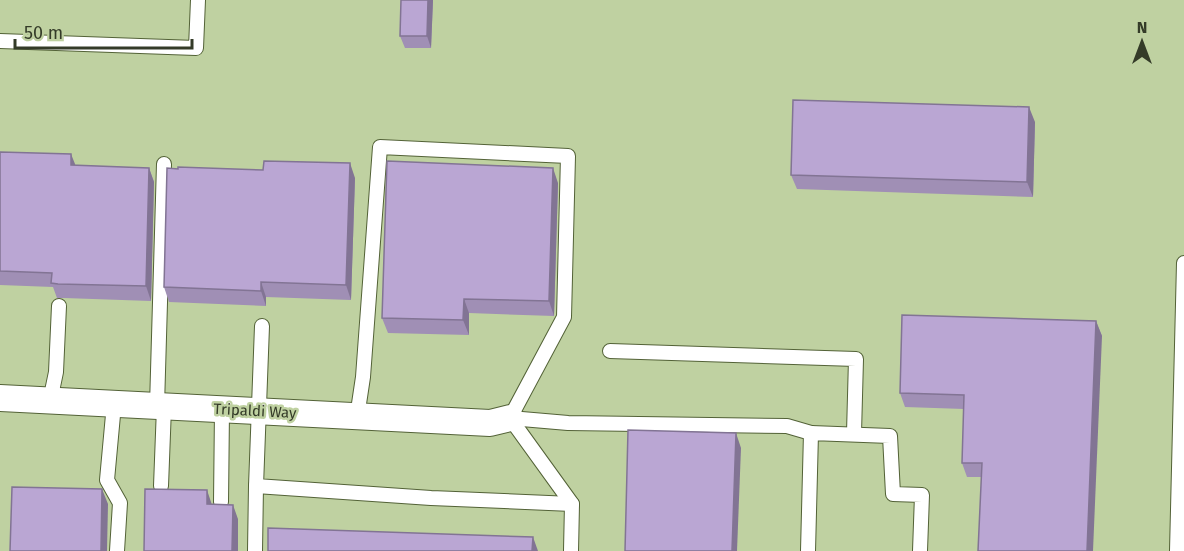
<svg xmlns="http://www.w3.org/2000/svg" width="1184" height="551" font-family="'Fira Sans',sans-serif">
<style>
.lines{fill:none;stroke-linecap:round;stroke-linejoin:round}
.service-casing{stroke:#536237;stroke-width:16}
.minor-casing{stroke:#536237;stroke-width:28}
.service{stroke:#fff;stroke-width:14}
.minor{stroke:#fff;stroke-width:26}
.wall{fill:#a08fb5}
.shaded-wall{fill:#827494}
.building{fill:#baa6d3;stroke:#827494;stroke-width:1.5}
.labels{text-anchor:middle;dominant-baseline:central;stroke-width:5;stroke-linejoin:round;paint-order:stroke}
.street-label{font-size:15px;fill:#343b28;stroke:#bfd1a1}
</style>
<rect width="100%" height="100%" fill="#bfd1a1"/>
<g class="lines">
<!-- service casing -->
<g class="service-casing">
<g id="service">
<path d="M0,41L196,48L198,0"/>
<path d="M262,326L256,486L431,498L572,504L571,551"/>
<path d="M610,351L856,359L854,433"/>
<path d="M50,401L56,372L59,306"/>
<path d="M114,404L107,480L120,503L117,551"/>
<path d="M157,406L164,164"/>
<path d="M357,417L363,377L380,147L568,156L564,317L510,418"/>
<path d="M510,418L568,423L787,426L811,433"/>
<path d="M510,418L572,504"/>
<path d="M161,486L164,407"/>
<path d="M221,502L222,410"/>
<path d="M255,551L256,486"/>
<path d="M808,551L811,433L890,436L893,494L922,495L920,551"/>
<path d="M1177,551L1184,263"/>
</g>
</g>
<!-- minor casing -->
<g class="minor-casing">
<path id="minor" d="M0,398L490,423L510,418"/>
</g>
<!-- service -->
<use href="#service" class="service"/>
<!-- minor -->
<use href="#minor" class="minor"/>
</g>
<!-- wall -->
<g class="wall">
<path d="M401,0H433L431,48H405L400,36Z"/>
<path d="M1035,122L1033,197L797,189L791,175Z"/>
<path d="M0,152L75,165L149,168L154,182L151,301L64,298H57L53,287L0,285Z"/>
<path d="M355,178L351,300L266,297V306L169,302L164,287Z"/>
<path d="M558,183L554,316L469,313V335L388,333L382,318Z"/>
<path d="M1096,321L1102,336L981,477H967L962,463L964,409L905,407L900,393Z"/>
</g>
<!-- shaded-wall -->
<g class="shaded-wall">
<path d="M428,0H433L431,48L427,36Z"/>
<path d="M1029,107L1035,122L1033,197L1027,182Z"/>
<path d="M71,154L77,169L71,165Z"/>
<path d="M350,163L355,178L351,300L346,285Z"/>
<path d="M149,168L154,182L151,301L146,286Z"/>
<path d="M553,168L558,183L554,316L549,301Z"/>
<path d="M261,282L266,297V306L261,291Z"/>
<path d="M464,299L469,313V335L463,320Z"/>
<path d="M1096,321L1102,336L1093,551H1087Z"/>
<path d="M736,433L741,448L737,551H732Z"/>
<path d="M102,489L108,504L107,551H101Z"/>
<path d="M207,490L212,505L207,504Z"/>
<path d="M233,505L238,519V551H232Z"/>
<path d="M533,537L538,551H532Z"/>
</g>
<!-- building -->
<g class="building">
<path d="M401,0H428L427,36H400Z"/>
<path d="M793,100L1029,107L1027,182L791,175Z"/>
<path d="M0,152L71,154V165L149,168L146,286L58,284L51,283L52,273L0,271Z"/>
<path d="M264,161L350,163L346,285L261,282V291L164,287L167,168L178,169V167L263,170Z"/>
<path d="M387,161L553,168L549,301L464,299L463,320L382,318Z"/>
<path d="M902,315L1096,321L1087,551H978L982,463H962L964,395L900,393Z"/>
<path d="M628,430L736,433L732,551H625Z"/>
<path d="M12,487L102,489L101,551H10Z"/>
<path d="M145,489L207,490V504L233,505L232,551H144Z"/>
<path d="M268,528L533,537L532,551H268Z"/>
</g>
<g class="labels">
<!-- street labels -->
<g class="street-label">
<text transform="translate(255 411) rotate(3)">Tripaldi Way</text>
</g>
</g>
<!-- north arrow -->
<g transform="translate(1142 42)" stroke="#bfd1a1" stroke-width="4.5" paint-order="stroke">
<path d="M0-4.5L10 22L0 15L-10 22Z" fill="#343b28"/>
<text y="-9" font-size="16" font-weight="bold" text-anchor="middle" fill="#343b28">N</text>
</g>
<!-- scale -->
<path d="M15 39v9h177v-9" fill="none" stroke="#343b28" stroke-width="3"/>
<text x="24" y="39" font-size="18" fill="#343b28" stroke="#bfd1a1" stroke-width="4.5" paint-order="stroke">50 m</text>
</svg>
